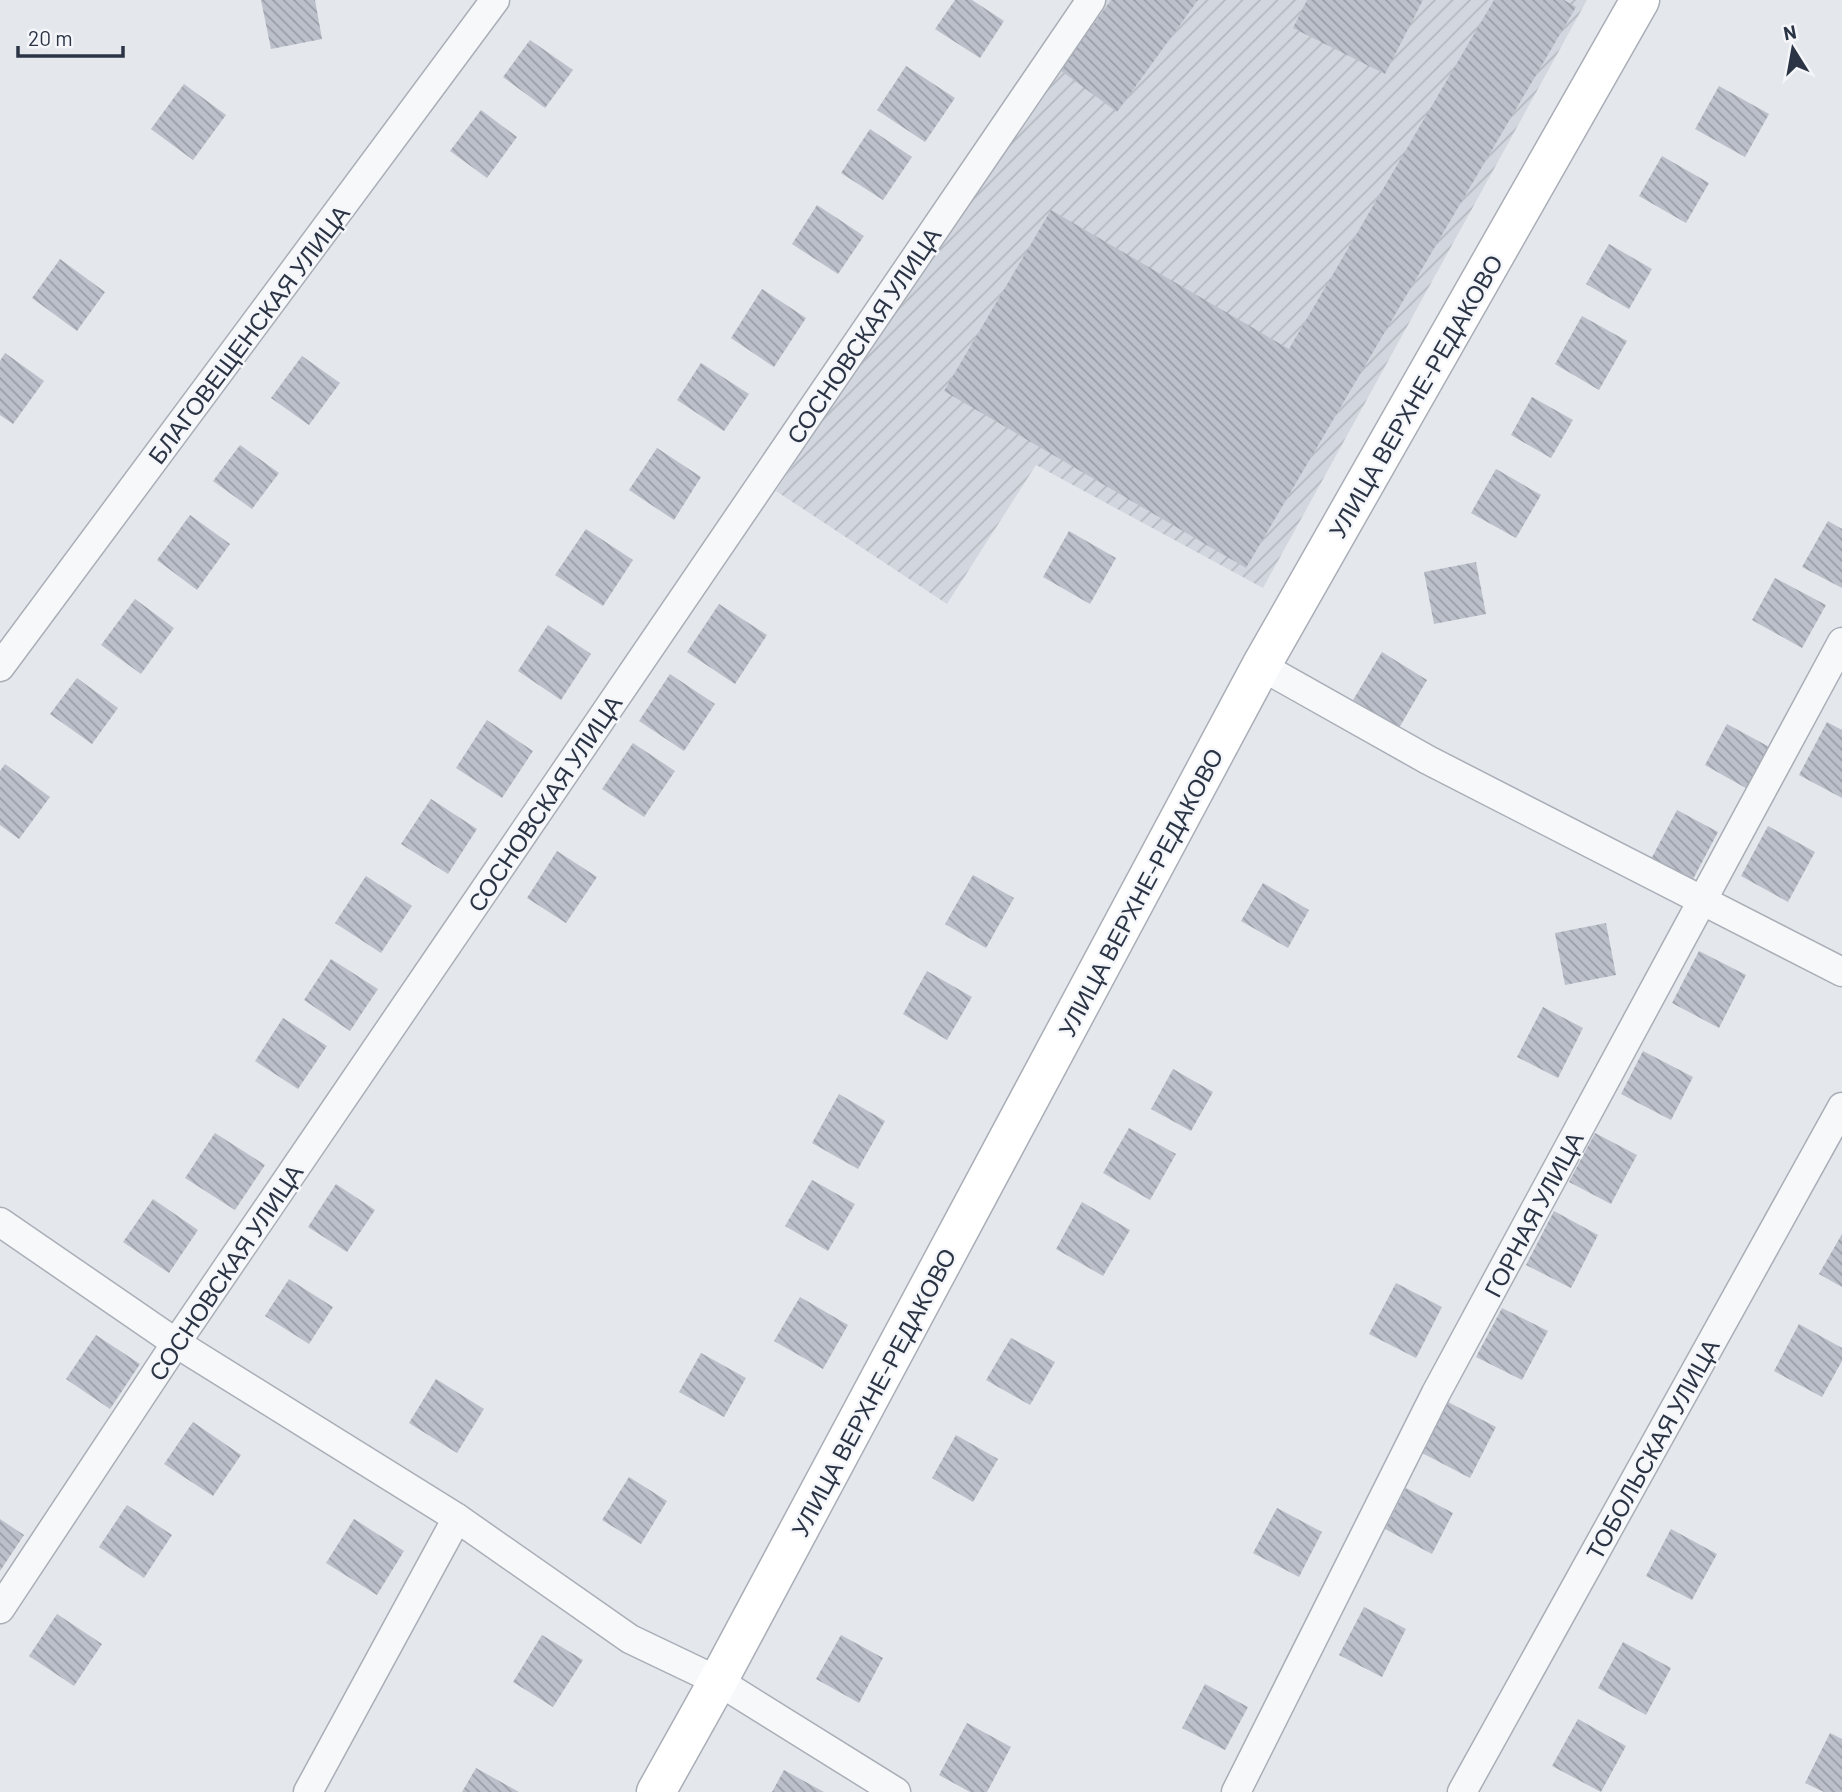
<svg xmlns="http://www.w3.org/2000/svg" width="1842" height="1792" font-family="Barlow,sans-serif">
<style>
.industrial{fill:url(#industrial-furrows)}
.building{fill:url(#building-back-hatch)}
.lines{fill:none;stroke-linecap:round;stroke-linejoin:round}
.street-casing{stroke:#a9aeb7;stroke-width:31}
.secondary-casing{stroke:#a9aeb7;stroke-width:41}
.street{stroke:#f7f8fa;stroke-width:28}
.secondary{stroke:#fff;stroke-width:38}
.labels{text-anchor:middle;dominant-baseline:central;stroke-width:5;stroke-linejoin:round;paint-order:stroke}
.street-label{font-size:24px;fill:#2b3445;stroke:#f4f6f9}
</style>
<defs>
<pattern id="industrial-furrows" width="10" height="10" patternUnits="userSpaceOnUse" patternTransform="scale(1.75)"><rect width="10" height="10" fill="#d2d6de"/><path d="M-1 1l2-2M0 10L10 0M9 11l2-2" fill="none" stroke="#b4b8c0"/></pattern>
<pattern id="building-back-hatch" width="6" height="6" patternUnits="userSpaceOnUse" patternTransform="scale(1.75)"><rect width="6" height="6" fill="#bbc0ca"/><path d="M-1 5l2 2M0 0l6 6M5-1l2 2" fill="none" stroke="#989da6"/></pattern>
</defs>
<rect width="100%" height="100%" fill="#e4e7ec"/>
<!-- industrial -->
<path class="industrial" d="M1101,0H1587L1263,588L1036,465L947,604L776,491L1054,67Z"/>
<!-- building -->
<g class="building">
<path d="M261,0H315L322,39L271,49Z"/>
<path d="M955,0H972L1004,21L980,58L935,29Z"/>
<path d="M1111,0H1198L1117,112L1060,70Z"/>
<path d="M1307,0H1423L1385,74L1293,28Z"/>
<path d="M1494,0H1564L1576,7L1246,568L944,391L1051,210L1289,349Z"/>
<path d="M530,40L573,70L545,108L503,77Z"/>
<path d="M906,66L955,98L925,142L877,110Z"/>
<path d="M184,84L226,115L193,160L151,129Z"/>
<path d="M1719,86L1769,114L1745,157L1695,129Z"/>
<path d="M481,110L517,137L487,178L450,151Z"/>
<path d="M870,129L912,157L883,200L841,173Z"/>
<path d="M1662,156L1709,183L1686,223L1639,196Z"/>
<path d="M817,205L864,236L838,274L792,244Z"/>
<path d="M1609,244L1652,269L1629,309L1586,284Z"/>
<path d="M60,259L105,292L77,331L32,298Z"/>
<path d="M762,289L806,318L774,367L731,338Z"/>
<path d="M1582,316L1627,341L1599,390L1555,364Z"/>
<path d="M5,353L44,381L13,424L0,415V361Z"/>
<path d="M302,356L340,383L309,425L271,398Z"/>
<path d="M701,363L749,394L724,431L677,400Z"/>
<path d="M1532,397L1573,420L1551,458L1511,435Z"/>
<path d="M240,445L279,473L252,509L213,481Z"/>
<path d="M657,448L701,477L674,520L629,490Z"/>
<path d="M1496,469L1541,495L1516,538L1471,513Z"/>
<path d="M190,515L230,544L197,590L157,560Z"/>
<path d="M1828,521L1842,529V588L1802,567Z"/>
<path d="M586,529L633,560L603,606L555,575Z"/>
<path d="M1069,531L1116,558L1090,604L1043,577Z"/>
<path d="M1476,562L1486,614L1434,624L1424,572Z"/>
<path d="M1775,578L1826,605L1802,648L1752,620Z"/>
<path d="M135,599L174,628L141,674L101,645Z"/>
<path d="M719,604L767,635L735,684L687,652Z"/>
<path d="M548,625L591,654L561,700L518,671Z"/>
<path d="M1382,652L1427,680L1399,728L1353,700Z"/>
<path d="M670,674L715,704L684,751L639,721Z"/>
<path d="M77,678L118,708L92,744L50,714Z"/>
<path d="M487,720L533,751L502,798L456,768Z"/>
<path d="M1827,722L1842,730V798L1799,775Z"/>
<path d="M1727,724L1773,749L1751,791L1705,765Z"/>
<path d="M633,743L675,771L644,817L602,789Z"/>
<path d="M5,764L50,797L19,839L0,825V771Z"/>
<path d="M431,799L477,829L448,874L401,844Z"/>
<path d="M1677,810L1718,832L1691,883L1650,861Z"/>
<path d="M1768,826L1815,852L1788,902L1741,876Z"/>
<path d="M557,851L597,877L566,923L527,898Z"/>
<path d="M973,875L1014,898L986,948L945,924Z"/>
<path d="M366,876L412,906L381,953L335,923Z"/>
<path d="M1263,883L1309,910L1288,948L1241,921Z"/>
<path d="M1606,923L1616,975L1565,985L1555,933Z"/>
<path d="M1699,951L1746,975L1719,1028L1672,1003Z"/>
<path d="M331,959L378,989L350,1031L304,1000Z"/>
<path d="M927,971L972,997L947,1040L903,1014Z"/>
<path d="M1543,1007L1583,1028L1558,1078L1517,1057Z"/>
<path d="M283,1018L327,1046L298,1089L255,1061Z"/>
<path d="M1643,1051L1693,1077L1671,1120L1621,1094Z"/>
<path d="M1173,1069L1213,1092L1191,1131L1151,1109Z"/>
<path d="M839,1094L885,1121L858,1169L812,1143Z"/>
<path d="M1129,1128L1176,1154L1150,1200L1103,1173Z"/>
<path d="M215,1133L265,1165L235,1210L185,1178Z"/>
<path d="M1595,1133L1637,1155L1611,1204L1569,1182Z"/>
<path d="M812,1180L855,1204L828,1251L785,1226Z"/>
<path d="M336,1184L375,1210L347,1252L308,1227Z"/>
<path d="M153,1199L198,1230L169,1273L123,1242Z"/>
<path d="M1082,1202L1130,1230L1103,1276L1056,1249Z"/>
<path d="M1554,1211L1598,1235L1571,1288L1526,1265Z"/>
<path d="M1842,1234V1287L1819,1274Z"/>
<path d="M289,1279L333,1307L309,1344L265,1316Z"/>
<path d="M1396,1283L1442,1307L1416,1358L1369,1334Z"/>
<path d="M800,1297L848,1325L823,1369L774,1341Z"/>
<path d="M1502,1308L1548,1331L1522,1380L1476,1357Z"/>
<path d="M1799,1324L1842,1348V1361L1822,1397L1774,1371Z"/>
<path d="M96,1335L140,1364L110,1409L66,1379Z"/>
<path d="M1011,1338L1055,1362L1030,1405L986,1380Z"/>
<path d="M701,1353L746,1378L724,1417L679,1392Z"/>
<path d="M436,1379L484,1409L457,1453L409,1423Z"/>
<path d="M1448,1402L1496,1427L1470,1478L1422,1453Z"/>
<path d="M193,1422L241,1455L213,1496L164,1464Z"/>
<path d="M956,1435L998,1459L973,1502L932,1478Z"/>
<path d="M629,1477L667,1501L641,1544L602,1520Z"/>
<path d="M1406,1488L1453,1513L1432,1554L1385,1529Z"/>
<path d="M127,1505L172,1535L144,1578L99,1547Z"/>
<path d="M1277,1508L1322,1532L1299,1577L1253,1553Z"/>
<path d="M0,1519L24,1535L0,1571Z"/>
<path d="M354,1519L404,1551L377,1595L326,1563Z"/>
<path d="M1671,1529L1717,1554L1692,1600L1646,1576Z"/>
<path d="M1364,1607L1406,1629L1382,1677L1339,1655Z"/>
<path d="M57,1614L102,1644L74,1686L29,1656Z"/>
<path d="M542,1635L583,1660L553,1707L513,1682Z"/>
<path d="M841,1635L883,1658L859,1703L816,1679Z"/>
<path d="M1623,1642L1671,1668L1646,1715L1598,1688Z"/>
<path d="M1205,1684L1248,1707L1225,1750L1182,1728Z"/>
<path d="M1578,1719L1626,1746L1601,1792L1552,1766Z"/>
<path d="M967,1723L1011,1747L987,1792H970L939,1775Z"/>
<path d="M1830,1733L1842,1739V1792H1824L1805,1783Z"/>
<path d="M476,1768L519,1792H462Z"/>
<path d="M784,1770L824,1792H772Z"/>
</g>
<g class="lines">
<!-- street casing -->
<g class="street-casing">
<g id="street">
<path d="M1261,666L1428,760L1842,972"/>
<path d="M0,667L495,0"/>
<path d="M0,1222L176,1343L457,1518L630,1639L718,1681L896,1792"/>
<path d="M0,1609L176,1343L1091,0"/>
<path d="M308,1792L457,1518"/>
<path d="M1236,1792L1436,1393L1842,642"/>
<path d="M1462,1792L1842,1107"/>
</g>
</g>
<!-- secondary casing -->
<g class="secondary-casing">
<path id="secondary" d="M656,1792L718,1681L1261,666L1640,0"/>
</g>
<!-- street -->
<use href="#street" class="street"/>
<!-- secondary -->
<use href="#secondary" class="secondary"/>
</g>
<g class="labels">
<!-- street labels -->
<g class="street-label">
<text transform="translate(248 334) rotate(-53)">БЛАГОВЕЩЕНСКАЯ УЛИЦА</text>
<text transform="translate(863 335) rotate(-56)">СОСНОВСКАЯ УЛИЦА</text>
<text transform="translate(1415 396) rotate(-60)">УЛИЦА ВЕРХНЕ-РЕДАКОВО</text>
<text transform="translate(544 803) rotate(-56)">СОСНОВСКАЯ УЛИЦА</text>
<text transform="translate(1140 892) rotate(-62)">УЛИЦА ВЕРХНЕ-РЕДАКОВО</text>
<text transform="translate(1533 1214) rotate(-62)">ГОРНАЯ УЛИЦА</text>
<text transform="translate(225 1272) rotate(-56)">СОСНОВСКАЯ УЛИЦА</text>
<text transform="translate(873 1392) rotate(-62)">УЛИЦА ВЕРХНЕ-РЕДАКОВО</text>
<text transform="translate(1652 1449) rotate(-61)">ТОБОЛЬСКАЯ УЛИЦА</text>
</g>
</g>
<!-- north arrow -->
<g transform="translate(1793 49) rotate(349)" stroke="#f4f6f9" stroke-width="5" paint-order="stroke">
<path d="M0-5L12 26L0 18L-12 26Z" fill="#2b3445"/>
<text y="-10" font-size="19" font-weight="bold" text-anchor="middle" fill="#2b3445">N</text>
</g>
<!-- scale -->
<path d="M18 46v10h105v-10" fill="none" stroke="#2b3445" stroke-width="3.5"/>
<text x="28" y="46" font-size="21" fill="#2b3445" stroke="#f4f6f9" stroke-width="5" paint-order="stroke">20 m</text>
</svg>
